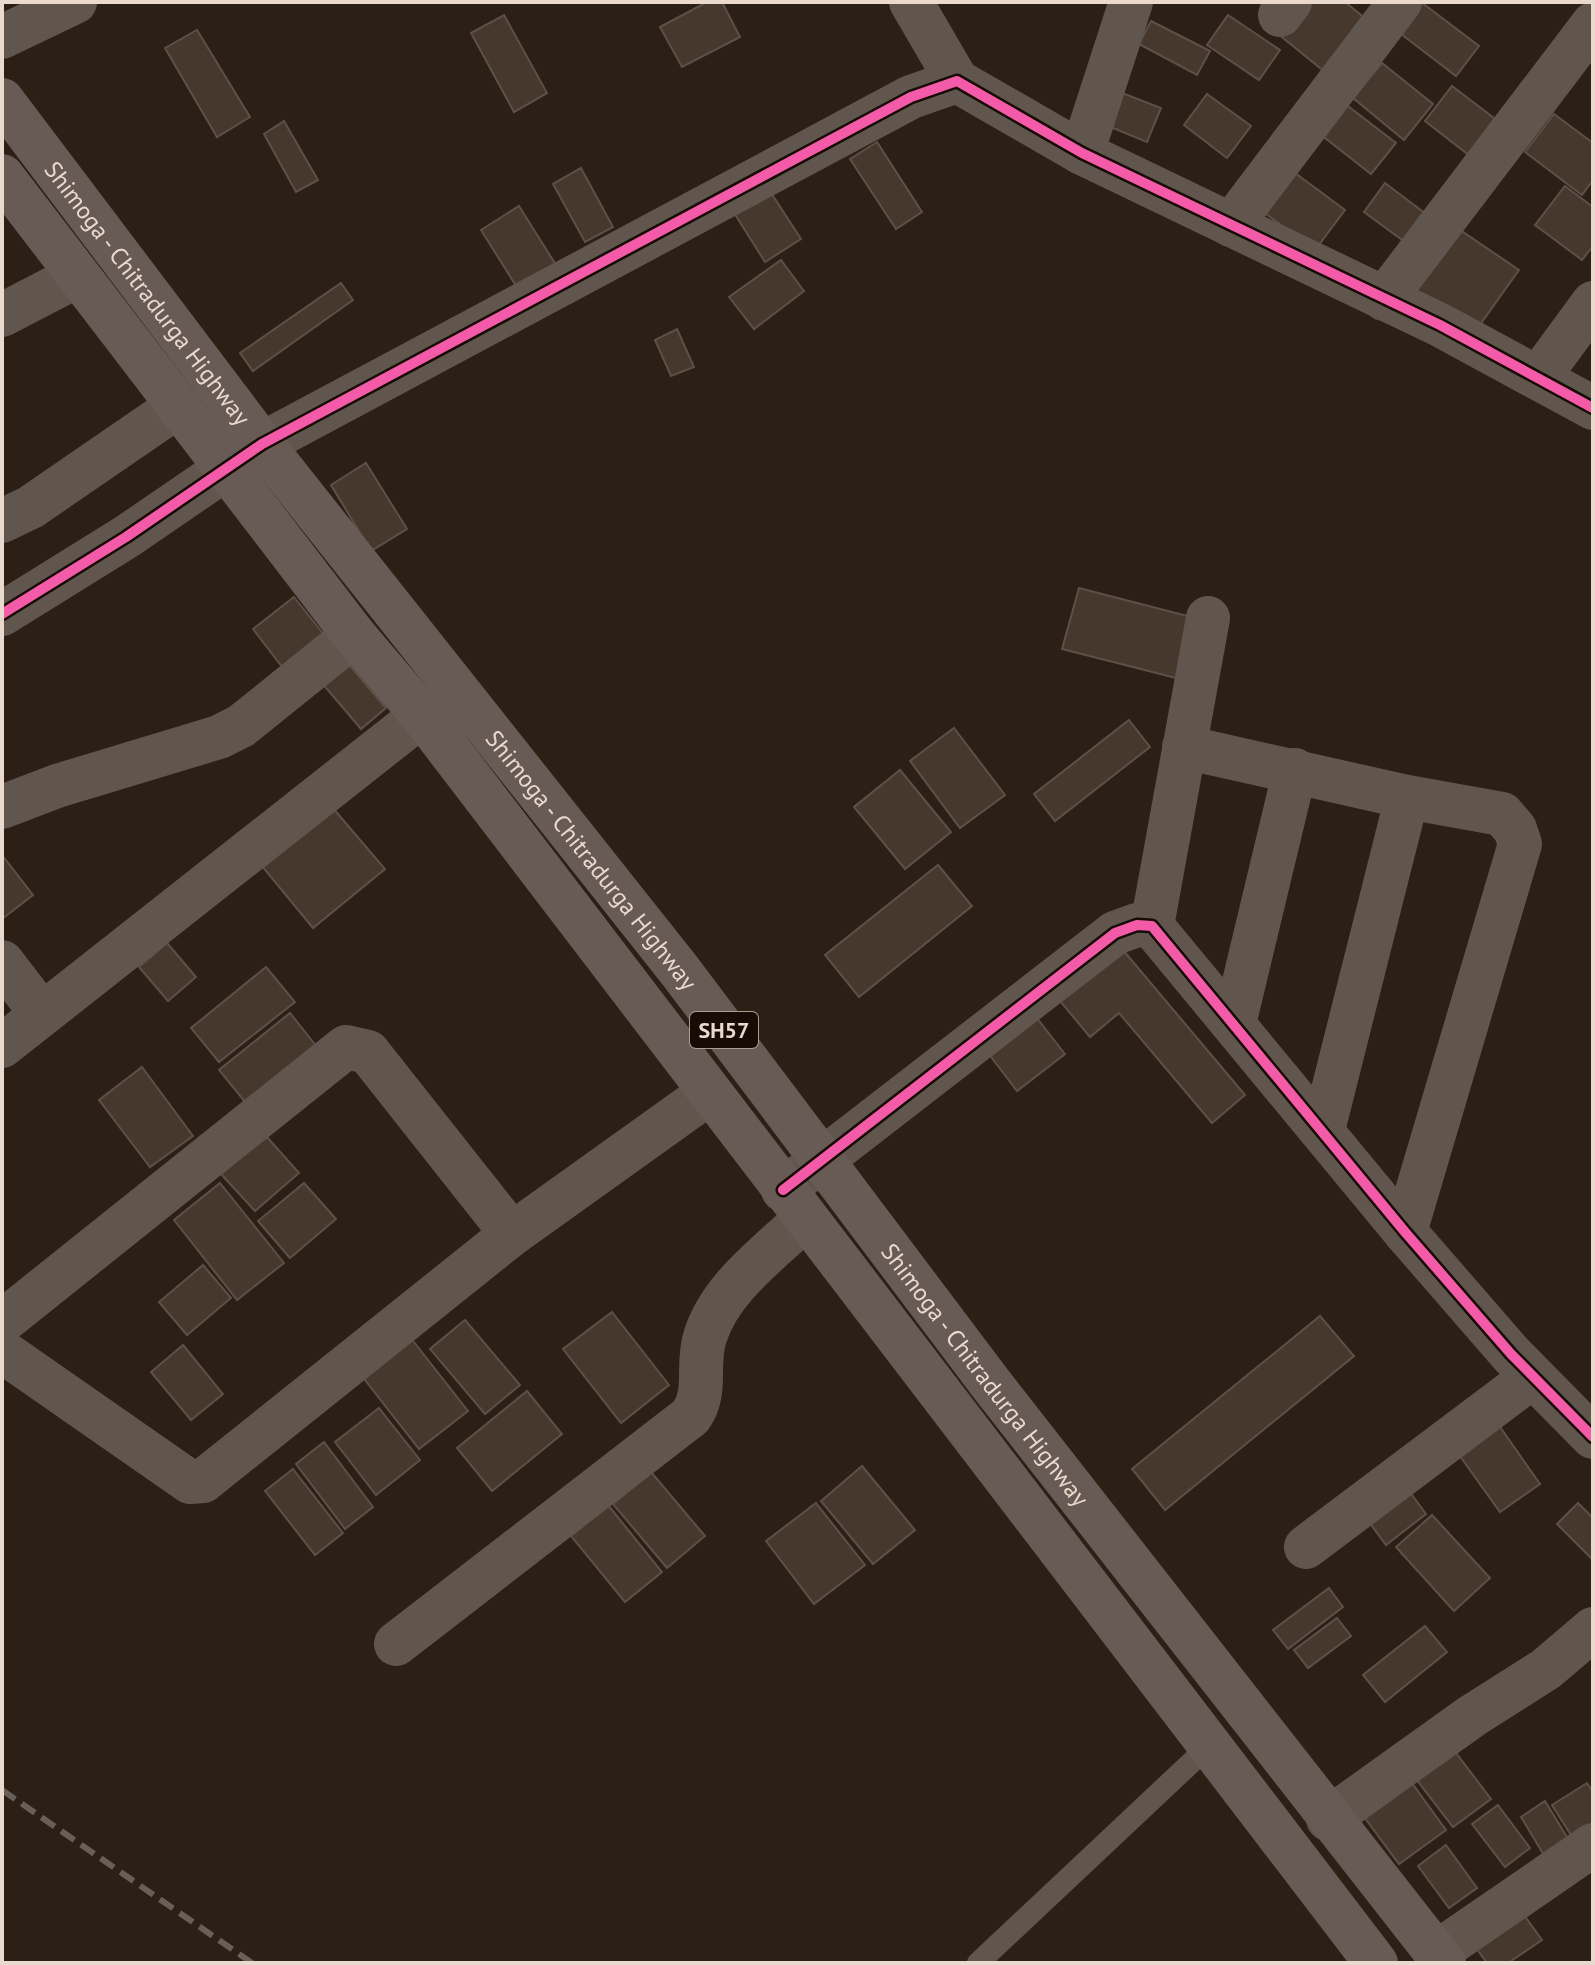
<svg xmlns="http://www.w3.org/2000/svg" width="1595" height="1965" font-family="'PT Sans',sans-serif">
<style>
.building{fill:#46382c;stroke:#5c5048;stroke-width:2}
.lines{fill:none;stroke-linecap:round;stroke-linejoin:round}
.lane{stroke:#61564e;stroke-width:22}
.street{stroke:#61564e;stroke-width:44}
.primary{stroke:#685a54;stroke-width:44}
.rail{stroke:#685f57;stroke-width:6;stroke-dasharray:16 8;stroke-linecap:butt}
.cycleway-casing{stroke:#160b05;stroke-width:15}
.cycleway{stroke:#f35aa7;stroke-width:10}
.labels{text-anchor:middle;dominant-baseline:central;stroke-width:6;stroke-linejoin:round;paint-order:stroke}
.shield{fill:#160b05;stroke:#aa9c92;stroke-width:2}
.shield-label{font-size:22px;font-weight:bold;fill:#eadace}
.street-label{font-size:24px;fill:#eadace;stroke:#160b05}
</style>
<rect width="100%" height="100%" fill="#2c1f15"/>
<!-- building -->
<g class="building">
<path d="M707,2H722L740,37L682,67L660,27Z"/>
<path d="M1303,2H1345L1367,20L1325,72L1277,33Z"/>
<path d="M1421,2L1479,46L1456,76L1393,28Z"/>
<path d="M504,15L547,93L514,112L471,33Z"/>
<path d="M1228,15L1280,50L1259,80L1207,45Z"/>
<path d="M1151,21L1210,51L1197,75L1139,44Z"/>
<path d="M197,30L250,117L217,137L165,48Z"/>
<path d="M1382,63L1433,104L1404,140L1353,98Z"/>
<path d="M1452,86L1507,128L1479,163L1425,121Z"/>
<path d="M1117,91L1161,108L1147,142L1103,124Z"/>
<path d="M1207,94L1251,126L1227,158L1184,125Z"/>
<path d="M1344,103L1396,143L1371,174L1320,134Z"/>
<path d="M1554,114L1593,143V180L1582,195L1525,152Z"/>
<path d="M284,121L318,180L296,192L264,134Z"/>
<path d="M877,142L922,212L896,229L850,159Z"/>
<path d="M1283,164L1345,210L1315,250L1254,205Z"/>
<path d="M581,168L613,227L585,242L553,184Z"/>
<path d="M1385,183L1426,214L1405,242L1364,212Z"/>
<path d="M766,185L801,239L765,262L731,208Z"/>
<path d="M1565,186L1593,207V246L1582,260L1535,225Z"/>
<path d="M519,206L556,265L518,289L481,230Z"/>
<path d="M1447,221L1519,270L1474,333L1403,283Z"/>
<path d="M781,260L804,291L754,329L729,297Z"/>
<path d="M341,283L353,300L253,371L240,353Z"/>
<path d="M677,329L694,367L671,376L655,340Z"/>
<path d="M366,463L407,529L371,551L331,485Z"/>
<path d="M1079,588L1195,618L1180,679L1062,649Z"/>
<path d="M294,597L325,636L283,668L253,629Z"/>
<path d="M341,655L386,708L361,729L316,676Z"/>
<path d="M1129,720L1150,747L1055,821L1034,794Z"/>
<path d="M954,728L1005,795L960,828L910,761Z"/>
<path d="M900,770L951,832L905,869L854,807Z"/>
<path d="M332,807L385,869L313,928L261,865Z"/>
<path d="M2,855L33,895L2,919Z"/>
<path d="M938,865L972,906L859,997L825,955Z"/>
<path d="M167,943L196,977L168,1001L139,967Z"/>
<path d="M1123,950L1245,1095L1212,1123L1119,1013L1090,1037L1060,1001Z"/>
<path d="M266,967L295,1002L219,1062L191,1028Z"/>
<path d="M290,1013L321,1052L250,1108L219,1070Z"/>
<path d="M1036,1017L1065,1054L1017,1091L988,1053Z"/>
<path d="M142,1067L193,1136L150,1167L99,1100Z"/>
<path d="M266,1136L299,1173L255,1211L221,1174Z"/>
<path d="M220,1183L284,1263L237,1300L174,1220Z"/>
<path d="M304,1183L336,1219L290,1258L258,1221Z"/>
<path d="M203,1265L231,1298L187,1335L159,1302Z"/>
<path d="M612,1312L669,1385L621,1423L563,1349Z"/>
<path d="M1320,1316L1354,1356L1165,1510L1132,1469Z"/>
<path d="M465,1320L520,1385L485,1414L430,1349Z"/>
<path d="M410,1337L468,1411L419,1449L361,1375Z"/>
<path d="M183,1345L223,1394L191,1420L151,1372Z"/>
<path d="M527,1391L562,1434L492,1491L457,1448Z"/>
<path d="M379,1408L420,1460L376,1495L335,1442Z"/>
<path d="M1498,1424L1540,1484L1500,1512L1457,1452Z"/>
<path d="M324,1442L373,1507L345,1529L296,1464Z"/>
<path d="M862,1466L915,1530L873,1564L821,1501Z"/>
<path d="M293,1469L343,1533L315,1555L265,1491Z"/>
<path d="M651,1472L705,1536L667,1568L613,1504Z"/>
<path d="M1404,1484L1426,1514L1386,1545L1363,1514Z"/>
<path d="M816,1503L865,1565L814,1604L766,1541Z"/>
<path d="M1578,1503L1593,1518V1560L1557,1524Z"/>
<path d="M608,1505L662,1572L625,1602L571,1536Z"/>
<path d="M1432,1515L1490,1578L1454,1611L1396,1547Z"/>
<path d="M1329,1588L1343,1607L1288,1649L1273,1630Z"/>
<path d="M1337,1618L1351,1636L1308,1668L1294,1650Z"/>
<path d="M1425,1626L1447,1652L1385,1702L1363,1675Z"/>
<path d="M1444,1737L1491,1799L1453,1827L1406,1766Z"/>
<path d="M1404,1772L1446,1830L1399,1864L1356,1806Z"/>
<path d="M1587,1783L1593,1792V1843L1581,1851L1552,1805Z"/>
<path d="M1545,1801L1573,1847L1548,1862L1521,1817Z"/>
<path d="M1498,1805L1530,1848L1505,1867L1472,1824Z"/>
<path d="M1446,1845L1477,1888L1449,1908L1418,1866Z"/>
<path d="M1514,1901L1542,1940L1508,1963H1487L1466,1934Z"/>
</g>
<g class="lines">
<!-- lane -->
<path class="lane" d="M978,1963L1211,1744"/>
<!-- street -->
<g class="street">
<path d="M911,2L957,81"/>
<path d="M1280,15L1290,2"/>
<path d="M2,37L75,2"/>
<path d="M1082,153L1131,2"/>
<path d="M1231,225L1400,2"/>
<path d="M1384,299L1593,24"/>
<path d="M2,315L77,276"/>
<path d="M1538,378L1593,303"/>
<path d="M2,521L31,507L178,406"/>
<path d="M2,614L126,537L262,444L911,97L957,81L1082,153L1440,325L1593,408"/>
<path d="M1184,747L1407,797L1502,814L1515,829L1520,844L1405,1232"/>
<path d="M2,807L57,786L219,737L241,726L354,635"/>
<path d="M1152,926L1208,618"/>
<path d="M2,962L42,1014"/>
<path d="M1234,1024L1295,770"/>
<path d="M2,1046L422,715"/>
<path d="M1323,1130L1407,797"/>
<path d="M783,1190L1115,933L1137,925L1152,926L1405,1232L1511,1354L1593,1437"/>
<path d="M2,1322L346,1047L368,1052L512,1234"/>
<path d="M2,1351L190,1482L203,1481L512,1234L709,1093"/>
<path d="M1306,1547L1532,1377"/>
<path d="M396,1644L691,1416C708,1391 696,1365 705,1337C720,1288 769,1253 805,1219"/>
<path d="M1328,1819L1472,1716L1546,1669L1593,1629"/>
<path d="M1436,1953L1593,1845"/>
</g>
<!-- primary -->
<g class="primary">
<path id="s1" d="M2,100L262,444L680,971L991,1384L1444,1963"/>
<path d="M2,176L354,635L422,715L1376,1963"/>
</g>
<!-- rail -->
<path class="rail" d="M2,1790L252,1963"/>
<!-- cycleway casing -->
<g class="cycleway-casing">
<g id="cycleway">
<path d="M2,614L126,537L262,444L911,97L957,81L1082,153L1440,325L1593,408"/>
<path d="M783,1190L1115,933L1137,925L1152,926L1405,1232L1511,1354L1593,1437"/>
</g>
</g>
<!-- cycleway -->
<use href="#cycleway" class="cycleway"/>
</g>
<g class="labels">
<!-- shield labels -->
<rect class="shield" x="690" y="1012" width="68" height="36" rx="6"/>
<g class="shield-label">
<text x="724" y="1030">SH57</text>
</g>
<!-- street labels -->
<g class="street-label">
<text stroke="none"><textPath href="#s1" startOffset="242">Shimoga - Chitradurga Highway</textPath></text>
<text stroke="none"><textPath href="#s1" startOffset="962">Shimoga - Chitradurga Highway</textPath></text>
<text stroke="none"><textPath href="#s1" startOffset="1610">Shimoga - Chitradurga Highway</textPath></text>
</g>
</g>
<!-- border -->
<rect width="1595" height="1965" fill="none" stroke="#eadace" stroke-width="8"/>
</svg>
